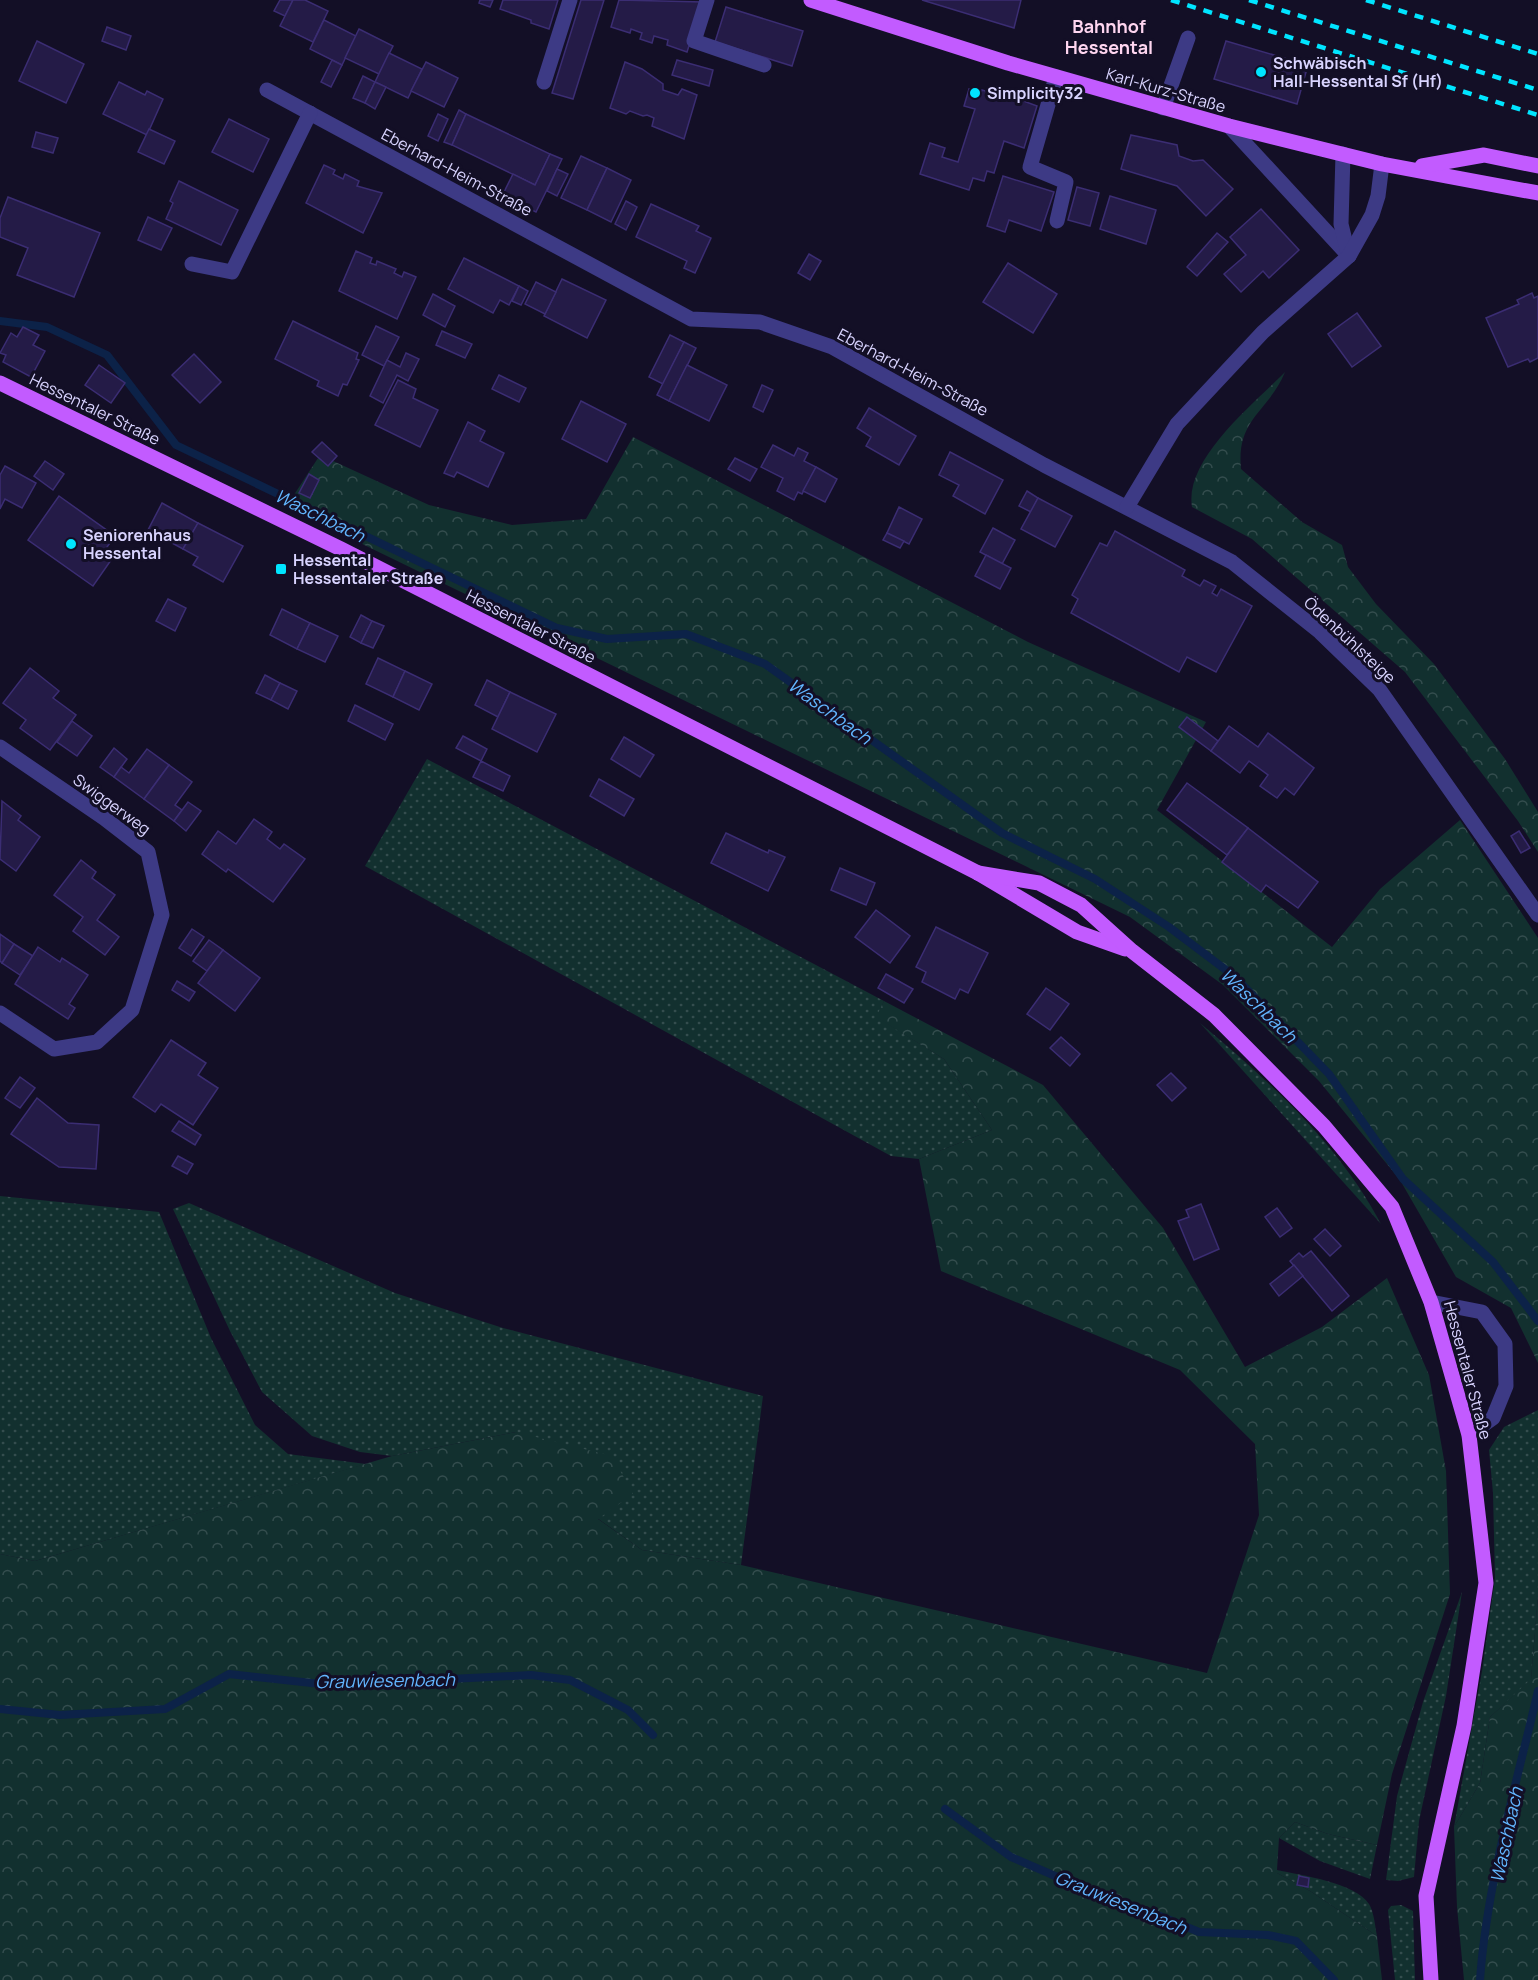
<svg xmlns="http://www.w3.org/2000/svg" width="1538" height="1980" font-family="Manrope,sans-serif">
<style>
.grass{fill:url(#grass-dots)}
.forest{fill:url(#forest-crowns)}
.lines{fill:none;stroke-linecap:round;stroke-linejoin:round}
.stream{stroke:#0c2248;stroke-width:8}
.building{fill:#241b47;stroke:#3b2d73;stroke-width:1.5}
.minor{stroke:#3d3a85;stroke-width:15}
.major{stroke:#c25bff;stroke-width:15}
.rail{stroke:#00e5ff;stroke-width:4.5;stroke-dasharray:9 8;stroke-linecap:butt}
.poi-dot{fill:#00e5ff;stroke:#130f26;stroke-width:2}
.labels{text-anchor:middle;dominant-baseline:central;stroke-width:6;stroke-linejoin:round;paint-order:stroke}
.poi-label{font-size:16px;font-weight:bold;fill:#d9d4ff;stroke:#130f26;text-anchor:start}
.street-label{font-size:16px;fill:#d9d4ff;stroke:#130f26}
.neighbourhood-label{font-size:18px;font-weight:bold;fill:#ffd6f0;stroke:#130f26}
.water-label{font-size:18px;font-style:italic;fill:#62b6ff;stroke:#130f26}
</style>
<defs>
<pattern id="grass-dots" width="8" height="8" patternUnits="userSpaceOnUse" patternTransform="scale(1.5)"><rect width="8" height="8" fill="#12302f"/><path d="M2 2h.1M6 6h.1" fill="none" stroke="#344d4e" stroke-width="1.8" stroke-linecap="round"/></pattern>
<pattern id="forest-crowns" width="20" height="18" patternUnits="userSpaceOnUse" patternTransform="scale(1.5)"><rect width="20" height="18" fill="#12302f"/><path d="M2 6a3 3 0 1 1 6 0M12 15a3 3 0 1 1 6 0" fill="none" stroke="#344d4e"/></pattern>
</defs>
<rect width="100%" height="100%" fill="#130f26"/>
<!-- grass -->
<g class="grass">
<path d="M427,759L884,1001L877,1017L944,1059L992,1130L919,1159L891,1156L365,866Z"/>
<path d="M1200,1023C1269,1081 1338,1143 1381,1224Z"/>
<path d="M0,1196L159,1212L211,1338L255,1425L288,1454L366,1464L35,1561L0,1554Z"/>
<path d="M189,1203L395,1293L503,1328L763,1396L741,1565L642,1550L597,1518L516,1432L392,1456L360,1452L312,1436L262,1392L230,1331L173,1209Z"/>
<path d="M1538,1410V1596L1531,1680L1490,1717L1480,1783L1454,1827L1482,1671L1495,1578L1493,1493L1489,1450L1504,1427Z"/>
<path d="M1462,1592L1446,1696L1419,1821L1414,1877L1398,1881L1386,1880L1397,1796L1423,1702Z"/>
<path d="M1295,1822L1328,1834L1377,1845L1370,1879L1320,1861L1279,1838Z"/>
<path d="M1277,1870C1300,1875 1356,1883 1369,1904C1374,1912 1375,1926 1377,1936L1310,1891L1277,1873Z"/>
<path d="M1401,1905L1413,1911L1415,1980H1395L1388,1910L1391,1906Z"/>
</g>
<!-- forest -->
<g class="forest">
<path d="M1285,372C1268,413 1236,418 1241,469L1302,522L1342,545L1348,567L1376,604L1434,664L1505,759L1538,812V852L1518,821L1405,672L1252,539L1192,507C1184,459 1254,404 1285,372Z"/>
<path d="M633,437L1028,642L1206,722L1157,810L1332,947L1380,889L1460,820L1538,938V1363L1511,1308L1456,1277L1400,1180L1319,1081L1223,985L1130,917L286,507L320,455L429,505L512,525L586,519Z"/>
<path d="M884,1001L1043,1085L1163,1228L1245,1367L1322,1327L1387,1278L1429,1375L1446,1471L1450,1594L1392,1774L1377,1845L1328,1834L1295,1822L1279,1838L1277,1870V1873L1310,1891L1377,1936L1382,1980H0V1554L35,1561L392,1456L516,1432L612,1456L633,1494L598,1519L642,1550L741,1565L1207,1673L1259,1515L1255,1444L1180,1370L941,1271L919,1159L992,1130L944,1059L876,1017Z"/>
<path d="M1538,1596V1980H1464L1457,1907L1454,1827L1480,1783L1490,1717L1531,1679Z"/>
</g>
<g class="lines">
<!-- stream -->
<g class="stream">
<path d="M0,321L47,327L107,355L176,445L557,628L607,639L686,634L765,664L1002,833L1095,879L1169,927L1234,976L1329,1074L1403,1179L1493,1262L1538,1321"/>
<path d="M0,1709L60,1715L165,1709L229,1674L330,1685L531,1675L570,1680L628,1710L653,1735"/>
<path d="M945,1809L1011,1857L1111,1900L1160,1916L1199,1932L1268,1935L1296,1941L1334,1980"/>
<path d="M1480,1980C1487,1883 1516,1786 1538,1691"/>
</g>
</g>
<!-- building -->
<g class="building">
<path d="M280,0H293L285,16L274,11Z"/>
<path d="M293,0H305L328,11L313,42L280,26Z"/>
<path d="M480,0H493L490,7L479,3Z"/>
<path d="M503,0H558L549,29L531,23V20L500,9Z"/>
<path d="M581,0H604L573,99L552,93Z"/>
<path d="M619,0L703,2L687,52L667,45L668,40L654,36L652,43L640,39L642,33L631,29L630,33L611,27Z"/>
<path d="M922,0H1021L1014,28Z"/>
<path d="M726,7L803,31L792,66L715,42Z"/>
<path d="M324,20L356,36L342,65L310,49Z"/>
<path d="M107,27L131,36L126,50L102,41Z"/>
<path d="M359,29L393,46L379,74L345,58Z"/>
<path d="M37,41L84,64L66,103L19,81Z"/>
<path d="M1226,41L1308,65L1297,104L1214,79Z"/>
<path d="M389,53L422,69L408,98L375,82Z"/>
<path d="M332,60L342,65L331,87L321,82Z"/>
<path d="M677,60L713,70L709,86L672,75Z"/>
<path d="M426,62L458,78L444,107L411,91Z"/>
<path d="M625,62L642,69L663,84V90L678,95L682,89L697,95L684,139L652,126L654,118L647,115L643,116L630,111L626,114L610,108Z"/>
<path d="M363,76L375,82L365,103L353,98Z"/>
<path d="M119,82L145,95L147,91L163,99L147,135L103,114Z"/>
<path d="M375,82L386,87L375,109L365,103Z"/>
<path d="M969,89L981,93L982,90L1001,96L1002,93L1037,106L1024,148L1004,141L994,173L987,171L984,181L973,178L969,190L920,174L930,143L945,148L942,157L958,162L975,109L964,106Z"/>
<path d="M459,110L466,114L452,145L444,142Z"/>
<path d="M438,114L448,119L438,141L428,136Z"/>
<path d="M466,114L550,154L535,185L452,145Z"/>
<path d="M229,119L269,139L253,172L212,152Z"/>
<path d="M149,129L175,141L164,164L138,152Z"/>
<path d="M36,132L58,138L53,153L32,147Z"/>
<path d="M1131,135L1177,145L1179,156L1193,161L1203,160L1233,189L1206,216L1177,186L1121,169Z"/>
<path d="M550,154L562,159L536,212L502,196L513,174L535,185Z"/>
<path d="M581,156L607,168L587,210L561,198Z"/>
<path d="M324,165L335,170L333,174L343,179L345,174L359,181L357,186L382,193L363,233L306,203Z"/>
<path d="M607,168L631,180L611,222L587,210Z"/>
<path d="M557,169L568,174L557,196L547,191Z"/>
<path d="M1003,176L1054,192L1041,231L1009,220L1005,232L987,226Z"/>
<path d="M179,181L238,210L221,245L166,219L173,203L170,201Z"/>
<path d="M1077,187L1099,193L1090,226L1068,220Z"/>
<path d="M1110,196L1156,210L1146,244L1100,229Z"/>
<path d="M8,197L100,233L74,297L17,275L28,248L0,237V218Z"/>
<path d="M626,201L637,207L626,230L615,224Z"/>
<path d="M651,204L699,226L696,231L711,238L695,273L684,268L687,261L636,237Z"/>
<path d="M1261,209L1299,250L1269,278L1263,271L1241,292L1224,274L1246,255L1230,237Z"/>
<path d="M148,217L172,228L161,250L138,240Z"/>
<path d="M1217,233L1228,242L1197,276L1187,267Z"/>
<path d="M356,251L372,258L370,263L376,265L377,261L396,269L394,273L402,277L404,272L416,277L397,319L339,291Z"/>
<path d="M809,254L821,261L810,280L798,273Z"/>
<path d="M464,258L519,286L509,305L500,300L493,313L448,289Z"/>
<path d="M1008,263L1057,294L1033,333L983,302Z"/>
<path d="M562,279L606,300L587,338L544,316Z"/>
<path d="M536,282L556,292L545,314L525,304Z"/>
<path d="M519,286L528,291L521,305L512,301Z"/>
<path d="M1532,293L1534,298L1538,296V358L1530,362L1528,359L1508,367L1486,318L1519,304L1517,300Z"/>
<path d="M433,294L455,306L445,327L423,315Z"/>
<path d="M1357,313L1381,346L1352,367L1328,334Z"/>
<path d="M293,321L358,353L356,359L359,360L347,385L343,384L338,396L317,386L319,381L275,359Z"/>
<path d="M376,326L399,337L384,366L362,355Z"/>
<path d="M23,327L39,335L33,345L45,351L31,377L3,362L6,355L0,353L11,333L17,337Z"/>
<path d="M442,331L472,344L465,358L436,345Z"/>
<path d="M670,335L684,342L663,384L649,377Z"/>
<path d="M684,342L696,348L669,401L657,395Z"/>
<path d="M406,353L419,359L408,381L397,375L383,403L370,396L387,360L400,367Z"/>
<path d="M194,354L221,382L200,403L172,375Z"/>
<path d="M99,365L125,383L111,403L85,385Z"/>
<path d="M687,365L727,385L709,421L669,401Z"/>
<path d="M499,375L526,388L519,402L492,389Z"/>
<path d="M398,380L416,389L413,398L438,410L420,447L375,425Z"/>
<path d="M762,385L773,390L763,412L753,407Z"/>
<path d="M581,401L626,424L607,462L562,439Z"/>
<path d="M869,408L916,436L899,465L866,446L871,437L857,428Z"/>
<path d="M468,422L485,431L480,441L504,453L488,487L457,472L454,477L444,473Z"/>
<path d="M322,442L337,456L328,466L312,452Z"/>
<path d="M773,445L794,456L798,448L808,453L804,461L816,467L802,494L798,492L794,500L777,491L783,478L761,467Z"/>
<path d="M950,452L1003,480L985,514L953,496L959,485L939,475Z"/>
<path d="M735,458L757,469L750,481L728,469Z"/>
<path d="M45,461L64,474L53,490L34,476Z"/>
<path d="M5,466L36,483L22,508L5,499L0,509V475Z"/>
<path d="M816,467L837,479L825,502L803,491Z"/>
<path d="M309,474L319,480L310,498L299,493Z"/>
<path d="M1027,491L1038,498L1031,512L1019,506Z"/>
<path d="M59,496L115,536L107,547L116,553L93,586L28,540Z"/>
<path d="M1038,498L1072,516L1055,547L1021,529Z"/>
<path d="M162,503L198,523L183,549L148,530Z"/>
<path d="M899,507L922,519L909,544L887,533Z"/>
<path d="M198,523L243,546L223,582L193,565L198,557L183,549Z"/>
<path d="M993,528L1015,540L1002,564L980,552Z"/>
<path d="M1115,531L1185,570L1182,576L1200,586L1204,580L1216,586L1212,593L1217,596L1221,589L1252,606L1216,672L1187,657L1179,672L1071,613L1078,599L1072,595L1100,543L1107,546Z"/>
<path d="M887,533L904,541L900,548L883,540Z"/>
<path d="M986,555L1011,568L1000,589L975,576Z"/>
<path d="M168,599L186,608L175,631L156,621Z"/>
<path d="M282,609L310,623L297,649L270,635Z"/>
<path d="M361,615L372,621L361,643L350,637Z"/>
<path d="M372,621L384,626L373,648L361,643Z"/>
<path d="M310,623L338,636L325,662L297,649Z"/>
<path d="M378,658L405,671L393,697L366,684Z"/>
<path d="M30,668L59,691L53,698L76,715L50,750L20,728L26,720L3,703Z"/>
<path d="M405,671L432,684L419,710L393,697Z"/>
<path d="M265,675L280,683L271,700L256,693Z"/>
<path d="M487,680L510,692L498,717L475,705Z"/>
<path d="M280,683L297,691L288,709L271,700Z"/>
<path d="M510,692L556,714L537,752L492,729Z"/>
<path d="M355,705L393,724L385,740L348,721Z"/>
<path d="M1187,717L1218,741L1211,751L1179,727Z"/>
<path d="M72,721L92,736L77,756L57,742Z"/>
<path d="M1229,726L1258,747L1268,733L1314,768L1294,795L1285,788L1277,798L1260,786L1268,775L1249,761L1240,773L1211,751Z"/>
<path d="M463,736L487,749L481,761L456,748Z"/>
<path d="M624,737L654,755L640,777L611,759Z"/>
<path d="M114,748L127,759L114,777L100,767Z"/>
<path d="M147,749L169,765L144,799L114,777L121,767L129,773Z"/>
<path d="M481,761L510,776L503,791L473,777Z"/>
<path d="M169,765L192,782L175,805L182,810L174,821L144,799Z"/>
<path d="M599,779L634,799L624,816L590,796Z"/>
<path d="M1187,783L1248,828L1227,855L1167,810Z"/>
<path d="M2,801L21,816L18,820L40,837L16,871L0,859Z"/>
<path d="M188,802L201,811L186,831L174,821Z"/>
<path d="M254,819L272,832L267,839L280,849L284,844L305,859L273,902L228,869L226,872L202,854L218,831L236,844Z"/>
<path d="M1248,828L1318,882L1298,908L1266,885L1261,892L1222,862Z"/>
<path d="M1519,831L1530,848L1521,853L1511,836Z"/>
<path d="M726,833L768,853L769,850L785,857L768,891L711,863Z"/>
<path d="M81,860L96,872L92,878L115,895L97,920L119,937L105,955L73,931L83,917L54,895Z"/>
<path d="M840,868L875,883L866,905L831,890Z"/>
<path d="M876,910L910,936L890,963L855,937Z"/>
<path d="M936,927L988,953L968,993L960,989L955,999L922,982L926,972L916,967Z"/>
<path d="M192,929L204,937L191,956L179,948Z"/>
<path d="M0,934L14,944L2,963L0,961Z"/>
<path d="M209,940L223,950L207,971L193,961Z"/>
<path d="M14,944L33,956L20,975L2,963Z"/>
<path d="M38,947L60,962L62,958L88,975L69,1004L75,1008L68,1019L15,984Z"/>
<path d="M223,950L260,978L235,1011L198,983Z"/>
<path d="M886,974L913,989L904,1003L878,988Z"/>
<path d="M177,981L195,992L189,1001L172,990Z"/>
<path d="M1046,988L1069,1004L1050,1030L1027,1014Z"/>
<path d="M1061,1037L1080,1054L1070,1066L1050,1048Z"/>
<path d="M171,1040L206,1063L198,1075L218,1088L193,1125L161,1104L155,1112L133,1097Z"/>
<path d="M1171,1073L1186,1088L1172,1101L1157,1085Z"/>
<path d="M20,1077L35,1088L20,1108L5,1098Z"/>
<path d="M37,1098L68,1123L99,1125L96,1169L59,1167L11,1134Z"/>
<path d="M179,1121L201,1135L195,1145L172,1131Z"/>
<path d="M178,1156L193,1164L187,1174L172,1166Z"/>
<path d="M1201,1204L1219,1249L1194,1260L1178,1221L1189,1217L1186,1210Z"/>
<path d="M1277,1208L1292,1228L1280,1237L1265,1217Z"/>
<path d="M1325,1229L1341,1246L1330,1256L1314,1239Z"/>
<path d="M1311,1251L1349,1296L1332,1311L1290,1261L1299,1253L1303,1257Z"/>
<path d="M1294,1265L1303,1276L1279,1296L1270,1284Z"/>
<path d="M1299,1876L1309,1878L1308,1887L1297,1885Z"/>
</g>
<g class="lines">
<!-- minor -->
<g class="minor">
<path d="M707,0L694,41L764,65"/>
<path d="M1056,77L1030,167L1066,182L1057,221"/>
<path d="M544,82L570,0"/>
<path d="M267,90L691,319L760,322L832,347L1044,465L1232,562L1320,632L1379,689L1538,915"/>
<path d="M1163,108L1188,38"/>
<path d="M1229,126L1349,256"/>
<path d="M1343,154L1341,224L1348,253"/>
<path d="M192,264L232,272L310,113"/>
<path d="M1127,507L1177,424L1263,332L1349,256L1372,215L1378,196L1382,164"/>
<path d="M0,747L104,818L148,852L162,915L132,1010L97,1042L54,1049L0,1013"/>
<path d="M1431,1302L1482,1312L1505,1344L1506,1386L1493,1418L1469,1435"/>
</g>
<!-- major -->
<g class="major">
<path d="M811,0L1008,63L1229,126L1382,164L1538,193"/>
<path d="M1422,166L1484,155L1538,166"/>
<path d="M0,383L341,549L978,873L1077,932L1125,949"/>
<path d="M978,873L1039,883L1081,905L1132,951L1214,1015L1324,1126L1392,1207L1431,1302L1469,1435L1486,1583L1464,1726L1426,1896L1431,1980"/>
</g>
<!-- rail -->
<g class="rail">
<path d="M1171,0L1538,115"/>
<path d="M1249,0L1538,90"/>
<path d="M1366,0L1538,54"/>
</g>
</g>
<!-- markers -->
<g class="poi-dot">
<circle cx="1261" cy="72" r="6"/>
<circle cx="975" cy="93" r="6"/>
<circle cx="71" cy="544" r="6"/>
<rect x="275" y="563" width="12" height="12" rx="3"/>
</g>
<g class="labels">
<!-- poi labels -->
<g class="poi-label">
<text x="1273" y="63">Schwäbisch<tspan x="1273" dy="18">Hall-Hessental Sf (Hf)</tspan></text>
<text x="987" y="93">Simplicity32</text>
<text x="83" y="535">Seniorenhaus<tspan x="83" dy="18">Hessental</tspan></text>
<text x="293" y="560">Hessental<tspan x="293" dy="18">Hessentaler Straße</tspan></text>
</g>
<!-- street labels -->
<g class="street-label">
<text transform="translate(1166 90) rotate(16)">Karl-Kurz-Straße</text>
<text transform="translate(457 172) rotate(28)">Eberhard-Heim-Straße</text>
<text transform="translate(913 372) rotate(28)">Eberhard-Heim-Straße</text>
<text transform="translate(95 409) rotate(26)">Hessentaler Straße</text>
<text transform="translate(531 626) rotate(27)">Hessentaler Straße</text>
<text transform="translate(1350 640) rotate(43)">Ödenbühlsteige</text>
<text transform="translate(112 804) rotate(36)">Swiggerweg</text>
<text transform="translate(1468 1370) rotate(75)">Hessentaler Straße</text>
</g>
<!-- neighbourhood labels -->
<g class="neighbourhood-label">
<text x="1109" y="26">Bahnhof<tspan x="1109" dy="21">Hessental</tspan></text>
</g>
<!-- water labels -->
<g class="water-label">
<text transform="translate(320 515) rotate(26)">Waschbach</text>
<text transform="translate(830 711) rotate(36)">Waschbach</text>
<text transform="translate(1259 1005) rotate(44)">Waschbach</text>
<text transform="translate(385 1680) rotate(-1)">Grauwiesenbach</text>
<text transform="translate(1506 1835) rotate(-78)">Waschbach</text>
<text transform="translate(1121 1902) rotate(22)">Grauwiesenbach</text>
</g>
</g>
</svg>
